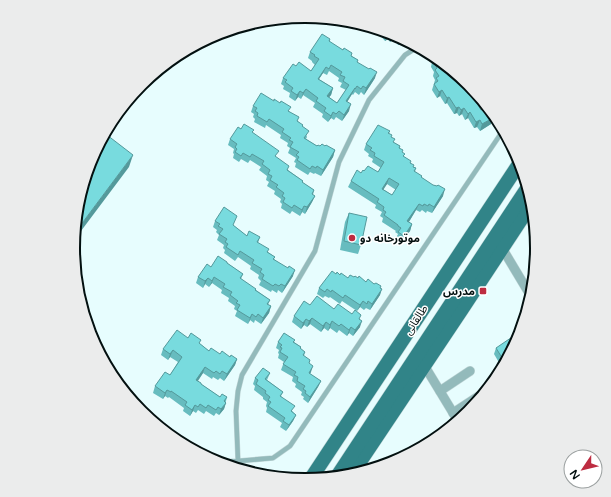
<svg xmlns="http://www.w3.org/2000/svg" width="611" height="497" font-family="'Varela Round','Noto Sans Arabic',sans-serif">
<style>
.lines{fill:none;stroke-linecap:round;stroke-linejoin:round}
.service-casing{stroke:#c3d7d8;stroke-width:5.5}
.minor-casing{stroke:#c3d7d8;stroke-width:10}
.primary-casing{stroke:#c3d7d8;stroke-width:15}
.service{stroke:#93babb;stroke-width:4.5}
.minor{stroke:#93babb;stroke-width:9}
.primary{stroke:#318488;stroke-width:14}
.wall{fill:#67bcbf;fill-rule:evenodd}
.shaded-wall{fill:#54999b}
.building{fill:#78dbde;stroke:#54999b;fill-rule:evenodd}
.poi-dot{fill:#bd2c41;stroke:#fff;stroke-width:1.5}
.labels{text-anchor:middle;dominant-baseline:central;stroke-width:3;stroke-linejoin:round;paint-order:stroke}
.poi-label{font-size:11px;font-weight:bold;fill:#031010;stroke:#fff;text-anchor:start}
.street-label{font-size:11px;fill:#031010;stroke:#fff}
.rim{fill:none;stroke:#031010;stroke-width:2}
</style>
<rect width="100%" height="100%" fill="#e7fdfe"/>
<g class="lines">
<!-- service casing -->
<g class="service-casing">
<g id="service">
<path d="M238,461L236,411L238,391L242,375L315,251L339,162L369,100L405,55L416,48"/>
<path d="M214,462L238,461L273,458L290,446L502,132"/>
</g>
</g>
<!-- minor casing -->
<g class="minor-casing">
<g id="minor">
<path d="M502,248L529,293"/>
<path d="M519,332L522,330"/>
<path d="M424,365L458,421"/>
<path d="M440,391L470,371"/>
<path d="M453,413L482,394"/>
</g>
</g>
<!-- primary casing -->
<g class="primary-casing">
<g id="primary">
<path d="M353,472L462,309L530,206"/>
<path d="M338,475L526,190"/>
<path d="M310,480L521,161"/>
</g>
</g>
<!-- service -->
<use href="#service" class="service"/>
<!-- minor -->
<use href="#minor" class="minor"/>
<!-- primary -->
<use href="#primary" class="primary"/>
</g>
<!-- wall -->
<g class="wall">
<path d="M380,31L395,34L405,41L398,45L394,39L390,42L388,39L385,41L379,34Z"/>
<path d="M330,39V42L358,60L357,62L375,78L364,95L361,92L359,95L355,92L353,95L352,94L347,102L349,111L342,121L336,117L334,120L331,118L328,122L322,117L323,114L313,107L315,103L303,95L301,99L298,97L295,101L289,97L290,93L283,89L284,86L281,84L283,78L296,66L311,71L315,65L312,62V61L308,58L310,52ZM329,71L339,78L338,81L342,83L340,87L346,90L337,103L329,97L331,95L333,88L319,79L323,73L327,75Z"/>
<path d="M432,59L459,77L470,95L475,92L479,98L477,103L481,110L486,107L493,119L491,124L480,131L477,127L474,128L468,118L465,120L462,114L459,116L457,113L454,114L447,103L445,104L440,96L437,98L432,90L435,80L433,76L434,72L431,67L432,62L431,61Z"/>
<path d="M253,106L289,111L303,127L307,137L306,139L317,146H325L335,150L333,157L321,176L315,173L314,174L310,172L308,175L295,167L296,163L294,162L296,158L288,153L290,148L287,146L288,143L280,138L281,135L266,125L265,128L254,122L255,119L253,117L254,114L251,112Z"/>
<path d="M241,129L253,133L288,170L303,181V183L314,190L313,195L315,196L312,202L305,214L302,212L300,216L292,211L290,214L281,208L282,204L280,202L281,199L274,194L275,191L267,186L269,182L266,180L267,176L259,170L261,167L250,160L248,163L241,159L239,162L233,158L234,154L233,153L234,149L228,145L230,139Z"/>
<path d="M390,131L389,134L391,137L393,142L400,146V149L402,152L404,157L411,163L413,167L416,168L415,172L443,196L432,213L427,211L426,213L422,210L420,212L416,210L409,222L412,224L410,231L402,242L396,238L398,234L395,232L396,231L382,222L383,218L380,216L382,212L375,208L376,205L348,187L351,181L361,173L364,171L378,172L381,168L372,162L373,159L368,156L369,154L364,150L366,144ZM387,184L396,190L392,195L383,189Z"/>
<path d="M349,213L361,245L358,254L340,250L345,222Z"/>
<path d="M215,221L233,225L247,236L260,237L258,243L268,252L275,257L274,259L293,276L282,293L278,290L277,293L272,290L271,292L259,285L261,281L258,278L259,275L250,269L251,266L238,257L235,261L224,253L225,250L223,248L224,245L217,240L219,235L216,232L217,230L213,227Z"/>
<path d="M227,263L243,274L241,279L256,290L270,300L268,305L271,306L269,313L261,324L255,320L254,323L250,320L248,324L235,316L237,311L234,309L235,306L228,301L229,298L221,293L222,290L212,283L209,287L205,284L203,288L196,283L198,277L211,267Z"/>
<path d="M535,266L531,284L527,278L530,269Z"/>
<path d="M336,274L340,275L348,278L354,277L358,278L381,288L380,295L370,310L366,308L364,310L360,307L357,311L342,301L340,304L330,297L329,298L325,296L323,298L317,294L319,288Z"/>
<path d="M310,305L334,309L352,314L360,319V327L353,336L349,333L347,336L339,330L337,333L330,328L328,331L324,328L321,332L310,324L307,327L304,325L301,329L292,322L294,316Z"/>
<path d="M188,338L200,344L209,351L237,359L235,365L224,381L220,378L218,380L213,377L212,379L203,373L198,381L201,384L220,397H227L224,409L219,415L216,413L214,416L206,411L204,414L198,410L196,413L193,411L190,416L183,411L184,408L169,397L168,398L165,396L163,399L153,393L155,386L170,375L178,362L170,357L168,360L161,355L163,349Z"/>
<path d="M520,338L501,366L494,354L496,348Z"/>
<path d="M295,340L294,342L301,347L300,349L305,352L304,356L309,363L311,372L310,374L321,381L318,387L308,403L303,399L304,397L301,395L302,392L295,387L296,384L292,381L293,377L281,370L284,362L278,358L279,354L278,353L279,350L276,348L278,342Z"/>
<path d="M270,373L267,380L283,392L281,396L293,412L296,415L293,421L286,431L280,427L282,423L266,412L267,408L266,406L267,402L263,399V397L254,390L255,386L253,384L255,378Z"/>
</g>
<!-- shaded-wall -->
<g class="shaded-wall">
<path d="M390,33L388,39L385,41L387,35Z"/>
<path d="M395,34H396L394,39L390,42L393,36Z"/>
<path d="M402,38L405,41L398,45L400,39Z"/>
<path d="M326,67L323,73L315,85L318,79Z"/>
<path d="M377,72L375,78L364,95L366,88Z"/>
<path d="M333,88L331,95L325,102L327,96Z"/>
<path d="M355,88L352,94L344,107L346,101Z"/>
<path d="M306,89L301,99L303,93Z"/>
<path d="M442,90L440,96L437,98L439,92Z"/>
<path d="M300,91L298,97L295,101L297,95Z"/>
<path d="M449,97L447,103L445,104L447,98Z"/>
<path d="M479,98L477,104L475,100Z"/>
<path d="M351,104L349,111L342,121L344,115Z"/>
<path d="M459,107L457,113L454,114L456,108Z"/>
<path d="M464,108L462,114L459,116L461,110Z"/>
<path d="M333,112L331,118L328,122Z"/>
<path d="M470,112L468,118L465,120L468,114Z"/>
<path d="M493,118V119L491,124L480,131L482,124Z"/>
<path d="M480,120L477,127L474,128L476,122Z"/>
<path d="M335,150L333,157L321,176L323,170Z"/>
<path d="M133,155L129,167L75,239L77,230Z"/>
<path d="M389,178L387,184L380,195L382,189Z"/>
<path d="M445,189L443,196L432,213L434,207Z"/>
<path d="M315,196L312,202L305,214L307,207Z"/>
<path d="M419,204L416,210L405,228L407,221Z"/>
<path d="M304,206L302,212L300,216L302,210Z"/>
<path d="M412,224L410,231L402,242L404,236Z"/>
<path d="M295,270L293,276L282,293L285,286Z"/>
<path d="M214,277L212,283L209,287Z"/>
<path d="M208,278L203,288L205,281Z"/>
<path d="M382,289L380,295L370,310L372,304Z"/>
<path d="M363,301L360,307L357,311L360,305Z"/>
<path d="M271,306L269,313L261,324L263,318Z"/>
<path d="M252,314L250,320L248,324L250,318Z"/>
<path d="M312,318L310,324L307,327L309,321Z"/>
<path d="M306,319L304,325L301,329L303,323Z"/>
<path d="M332,321L330,328L328,331L330,325Z"/>
<path d="M362,321L360,327L353,336L355,330Z"/>
<path d="M326,322L324,328L321,332L323,326Z"/>
<path d="M351,327L349,333L347,336L349,330Z"/>
<path d="M173,350L170,357L168,360L170,354Z"/>
<path d="M237,359L235,365L224,381L227,374Z"/>
<path d="M313,366L311,372L306,379L309,373Z"/>
<path d="M205,367L203,373L194,386L196,380Z"/>
<path d="M321,381L318,387L308,403L310,397Z"/>
<path d="M167,390L165,396L163,399L165,393Z"/>
<path d="M226,403L224,409L219,415L221,409Z"/>
<path d="M195,405L193,411L190,416L192,410Z"/>
<path d="M296,415L293,421L286,431L289,425Z"/>
</g>
<!-- building -->
<g class="building">
<path d="M384,32L390,33L387,35Z"/>
<path d="M391,33L395,34L393,36Z"/>
<path d="M322,34L330,39L329,41L343,50L344,48L352,53L351,56L358,60L357,62L369,69L370,68L377,72L366,88L363,86L361,89L357,86L355,89V88L346,101L351,104L344,115L339,111L336,114L333,112L331,116L324,111L326,108L316,101L318,98L306,89L303,93L300,91L297,95L291,91L293,88L285,82L287,80L283,78L293,64L296,66L299,62L311,71L319,59L314,56L315,55L310,52ZM331,65L342,72L340,75L345,77L343,81L349,85L337,103L327,96L333,88L318,79L326,67L329,69Z"/>
<path d="M434,60L459,77L470,95L475,92L479,98L475,100L481,110L486,107L493,118L482,124L480,120L476,122L470,112L468,114L464,108L461,110L459,107L456,108L449,97L447,98L442,90L439,92L434,84L438,81L436,78L439,76L435,70L437,68L433,61Z"/>
<path d="M261,93L274,101V99L280,103L281,101L291,107L288,111L299,117L297,121L303,125L302,126L309,131L304,138L317,146L318,145L320,146L322,144L325,146L326,145L335,150L323,170L317,166L316,168L312,166L310,169L297,160L299,157L296,155L299,152L290,147L293,142L289,140L291,138L282,132L284,129L269,119L267,122L257,116L258,113L255,111L257,108L253,106Z"/>
<path d="M244,124L254,130L252,132L279,151L275,156L289,166L287,170L303,181L302,182L314,190L312,194L315,196L307,207L304,206L302,210L294,205L292,208L283,202L285,198L282,196L284,193L276,187L278,185L270,180L272,176L268,174L270,170L262,164L264,161L252,154L250,157L243,153L241,156L235,152L237,149L235,147L237,144L230,139L238,127L241,129Z"/>
<path d="M378,125L390,131L388,133L392,135L391,137L395,139L393,142L400,146L399,148L403,150L402,152L405,154L403,156L411,161L410,163L414,165L413,167L416,168L414,171L422,176L421,177L433,185L437,186L438,185L445,189L434,207L429,204L428,206L424,204L423,206L419,204L407,221L412,224L404,236L398,232L401,228L398,226V225L384,215L386,212L383,210L384,207L377,202L379,199L351,181L357,170L361,173L363,170L364,171L368,166L378,172L384,162L374,156L375,153L370,150L372,148L366,144ZM389,178L399,184L392,195L382,189Z"/>
<path d="M107,135L133,155L77,230L91,159Z"/>
<path d="M224,207L237,216L233,225L247,236L249,231L260,237L257,242L269,249L267,252L275,257L273,259L288,268L289,266L295,270L285,286L281,284L279,286L275,284L273,286L262,279L264,275L260,272L262,269L252,263L254,260L240,251L238,255L226,247L228,244L225,242L227,239L219,234L223,229L218,226L220,224L215,221Z"/>
<path d="M349,213L367,217L361,245L344,241Z"/>
<path d="M218,256L227,262V263L243,274L240,278L256,289L255,290L270,300L267,304L271,306L263,318L258,314L256,317L252,314L250,318L237,310L240,305L236,303L238,301L230,295L232,292L223,287L225,284L214,277L212,281L208,278L205,281L198,277L207,264L211,267Z"/>
<path d="M535,266L533,273L530,269Z"/>
<path d="M332,271L336,274L337,272L340,275L341,273L348,278L350,275L354,277L355,276L358,278L359,276L366,282L368,279L374,284L376,283L381,286L380,288L382,289L372,304L368,301L367,304L363,301L360,305L345,295L343,298L332,290L331,292L327,289L325,292L319,288Z"/>
<path d="M317,296L334,309L338,304L352,314L355,310L361,315L359,319L362,321L355,330L351,327L349,330L341,324L339,326L332,321L330,325L326,322L323,326L312,318L309,321L306,319L303,323L294,316L304,301L310,305Z"/>
<path d="M177,330L188,338L191,333L201,340L199,343L209,351L211,348L220,354L222,351L230,357L231,355L237,359L227,374L222,371L220,374L216,371L214,373L205,367L196,380L201,383V384L220,397L222,394L227,397L224,401L226,403L221,409L218,407L216,410L208,405L206,408L200,404L198,407L195,405L192,410L185,405L187,402L171,391V392L167,390L165,393L155,386L165,372L170,375L182,357L173,350L170,354L163,349Z"/>
<path d="M521,331L520,338L504,361L496,348Z"/>
<path d="M284,333L295,340L293,342L301,347L300,348L305,352L303,355L310,360L309,363L313,366L309,373L321,381L310,397L305,393L306,391L303,389L305,386L297,381L298,377L294,375L296,372L283,364L288,357L280,352L282,348L280,347L282,345L278,342Z"/>
<path d="M263,368L270,373L265,379L283,392L280,396L295,406L291,411L296,415L289,425L283,421L285,418L268,406L271,402L268,400L270,397L265,393L266,391L256,384L258,380L255,378Z"/>
</g>
<!-- markers -->
<g class="poi-dot">
<circle cx="352" cy="238" r="4"/>
<rect x="479" y="287" width="8" height="8" rx="2"/>
</g>
<g class="labels">
<!-- poi labels -->
<g class="poi-label">
<text x="360" y="238">موتورخانه دو</text>
<text x="475" y="291" text-anchor="end">مدرس</text>
</g>
<!-- street labels -->
<g class="street-label">
<text transform="translate(416 320) rotate(-57)">طالقانی</text>
</g>
</g>
<!-- crop -->
<path d="M0 0H611V497H0ZM80 248a225 225 0 1 1 450 0a225 225 0 1 1-450 0Z" fill="#ebecec" fill-rule="evenodd"/>
<path class="rim" d="M80 248a225 225 0 1 1 450 0a225 225 0 1 1-450 0Z"/>
<!-- north arrow -->
<g transform="translate(583 469) rotate(235)"><circle r="19" fill="#ffffff" stroke="#9a9f9f"/>
<path d="M0-3L7 15L0 10L-7 15Z" fill="#bd2c41"/>
<text y="-6" font-size="11" font-weight="bold" text-anchor="middle" fill="#031010">N</text>
</g>
</svg>
